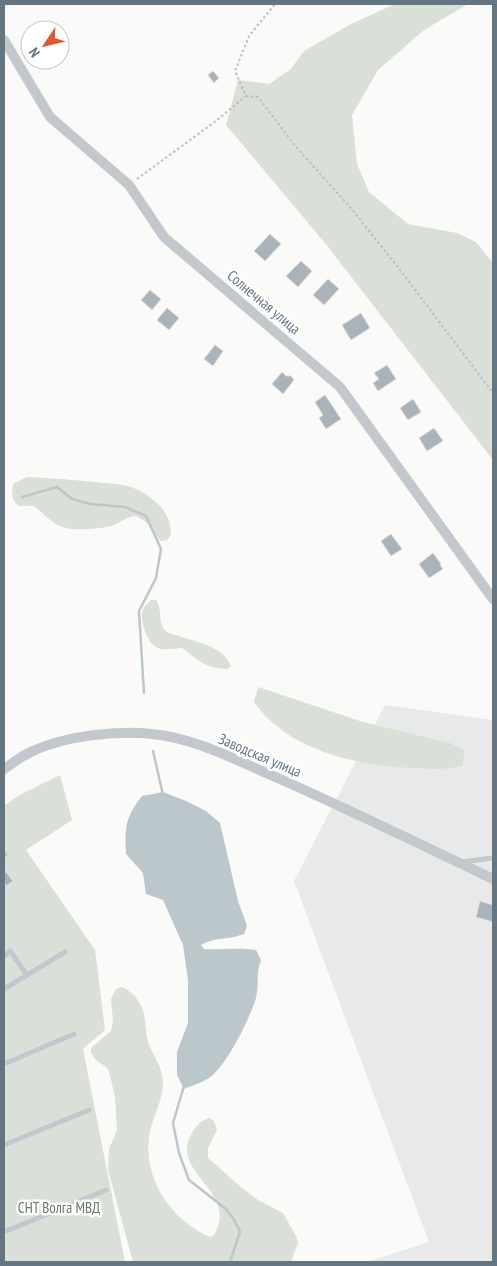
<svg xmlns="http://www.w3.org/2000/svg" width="497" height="1266" font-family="'PT Sans Narrow',sans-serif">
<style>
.built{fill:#e8e9e9}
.green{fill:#dadfd7}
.water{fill:#bbc7cb}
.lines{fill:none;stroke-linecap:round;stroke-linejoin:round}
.stream{stroke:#bbc7cb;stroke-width:2.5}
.building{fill:#aab3b9;stroke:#dcdcda}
.path{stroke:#bbbfc2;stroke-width:2;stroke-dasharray:2.5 2.5;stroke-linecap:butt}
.lane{stroke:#c3c8cc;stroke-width:5}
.street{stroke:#c3c8cc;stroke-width:10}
.labels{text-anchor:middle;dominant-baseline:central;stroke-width:5;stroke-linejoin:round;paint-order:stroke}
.street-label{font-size:15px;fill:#657683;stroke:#fff}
.park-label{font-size:15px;fill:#687a64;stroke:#fff}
</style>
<rect width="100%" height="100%" fill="#fafaf8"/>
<!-- built -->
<path class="built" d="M385,705L493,720V1262H367L429,1242L294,881Z"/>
<!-- green -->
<g class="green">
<path d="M395,4H468L424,30L378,70L352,115L357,164L369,192L408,224L457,233L476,242L493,263V460L325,243L226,125L238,80L269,84L291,69L304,51L351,24Z"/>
<path d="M27,477C52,478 78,480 104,483C112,484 120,484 127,486C140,489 151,497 160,506C168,514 180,542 160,541L149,524L136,516C126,517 120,523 111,526C104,528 96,528 88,529C59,531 55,524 34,506H19C11,501 12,493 13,484Z"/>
<path d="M151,600H156C163,609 157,625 167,632C170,634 175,635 179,636C198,643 223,646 231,666L228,669C205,668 199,661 182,648C175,648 164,651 158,648C148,644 141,624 142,613C143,608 147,603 151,600Z"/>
<path d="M258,687L363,722L450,743L465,751L462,766C444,770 430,769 412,768C355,765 289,751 254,702Z"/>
<path d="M60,775L72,820L26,850L95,950L105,1030L83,1049L125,1262H4V806L18,796Z"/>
<path d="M121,987C129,989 139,999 142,1008C146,1017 145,1031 148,1042C153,1056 164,1069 163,1085C162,1102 153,1116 150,1132C141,1176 170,1220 210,1237L214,1235C240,1191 168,1173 192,1133C196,1126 201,1120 209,1118L214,1121L217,1130L208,1148V1158L243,1189L258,1200L283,1213L296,1236L298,1242L291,1262H133L108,1170L109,1149L117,1130L115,1097L109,1071L106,1067L97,1061L91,1053V1048L111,1031L113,1021L111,999L116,989Z"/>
</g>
<!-- water -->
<path class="water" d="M163,792L186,801L206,811L220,823L238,901L247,926L244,934C229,940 213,937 201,945L204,949C221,950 238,947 256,950L261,960C256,972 259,985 256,998C250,1018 226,1067 209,1078C201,1083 191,1086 184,1089L177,1075V1052L188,1023V980L183,945L163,900L146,894L143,873L126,854C125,827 125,818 142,796Z"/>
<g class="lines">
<!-- stream -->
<g class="stream">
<path d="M22,497L57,487L72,499L90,504L125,507L146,516L161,549L156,578L139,611L144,693"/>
<path d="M153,751L163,795"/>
<path d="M184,1086L173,1123L179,1153L189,1180L226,1209L235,1221L240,1232L230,1262"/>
</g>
</g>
<!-- building -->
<g class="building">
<path d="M213,71L219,78L214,83L208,75Z"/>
<path d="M270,234L281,244L265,261L254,251Z"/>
<path d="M301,261L312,271L298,287L286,276Z"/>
<path d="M328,279L339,289L324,305L313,295Z"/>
<path d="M150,290L161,299L152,310L141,300Z"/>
<path d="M167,308L179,318L169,330L157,320Z"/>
<path d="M361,313L370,328L351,340L342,325Z"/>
<path d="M215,345L223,351L213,366L204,359Z"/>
<path d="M387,365L396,379L378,391L373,383L379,379L374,373Z"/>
<path d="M282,372L286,376H291L294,380L283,394L272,384Z"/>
<path d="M325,395L341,419L326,429L319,418L323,415L315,402Z"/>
<path d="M413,399L421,412L408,420L400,408Z"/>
<path d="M434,428L443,441L427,451L419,438Z"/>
<path d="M391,534L402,549L391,556L381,541Z"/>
<path d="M433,553L441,564L440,565L443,569L429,578L419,564Z"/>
<path d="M6,872L13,881L6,886L4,881V874Z"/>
<path d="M480,901L493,905V922L476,917Z"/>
</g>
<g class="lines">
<!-- path -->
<g class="path">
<path d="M246,96L258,97L296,147L350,207L397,266L493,393"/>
<path d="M137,179L216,121L246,96L235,71L249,36L275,4"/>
</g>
<!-- lane -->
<g class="lane">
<path d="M4,855L5,854"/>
<path d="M462,862L493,858"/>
<path d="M4,956L10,951L27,975"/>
<path d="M4,989L65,952"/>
<path d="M4,1064L74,1034"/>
<path d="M4,1145L89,1110"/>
<path d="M4,1232L106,1190"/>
</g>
<!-- street -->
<g class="street">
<path d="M4,40L50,117L129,185L164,237L340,387L493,599"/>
<path d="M4,769C13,763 23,755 33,751C65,736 116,730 152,734C196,738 240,762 280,779C352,811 422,845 493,879"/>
</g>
</g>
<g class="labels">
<!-- street labels -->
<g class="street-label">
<text transform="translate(264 302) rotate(40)">Солнечная улица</text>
<text transform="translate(260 755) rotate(23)">Заводская улица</text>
</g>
<!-- park labels -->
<g class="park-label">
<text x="59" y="1207">СНТ Волга МВД</text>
</g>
</g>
<!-- border -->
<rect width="497" height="1266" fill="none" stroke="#657683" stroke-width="10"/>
<!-- north arrow -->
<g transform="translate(45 45) rotate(235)"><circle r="24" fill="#ffffff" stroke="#c1c8cd"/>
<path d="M0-4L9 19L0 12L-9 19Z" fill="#e4572e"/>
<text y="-8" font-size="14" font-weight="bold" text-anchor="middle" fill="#657683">N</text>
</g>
</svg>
